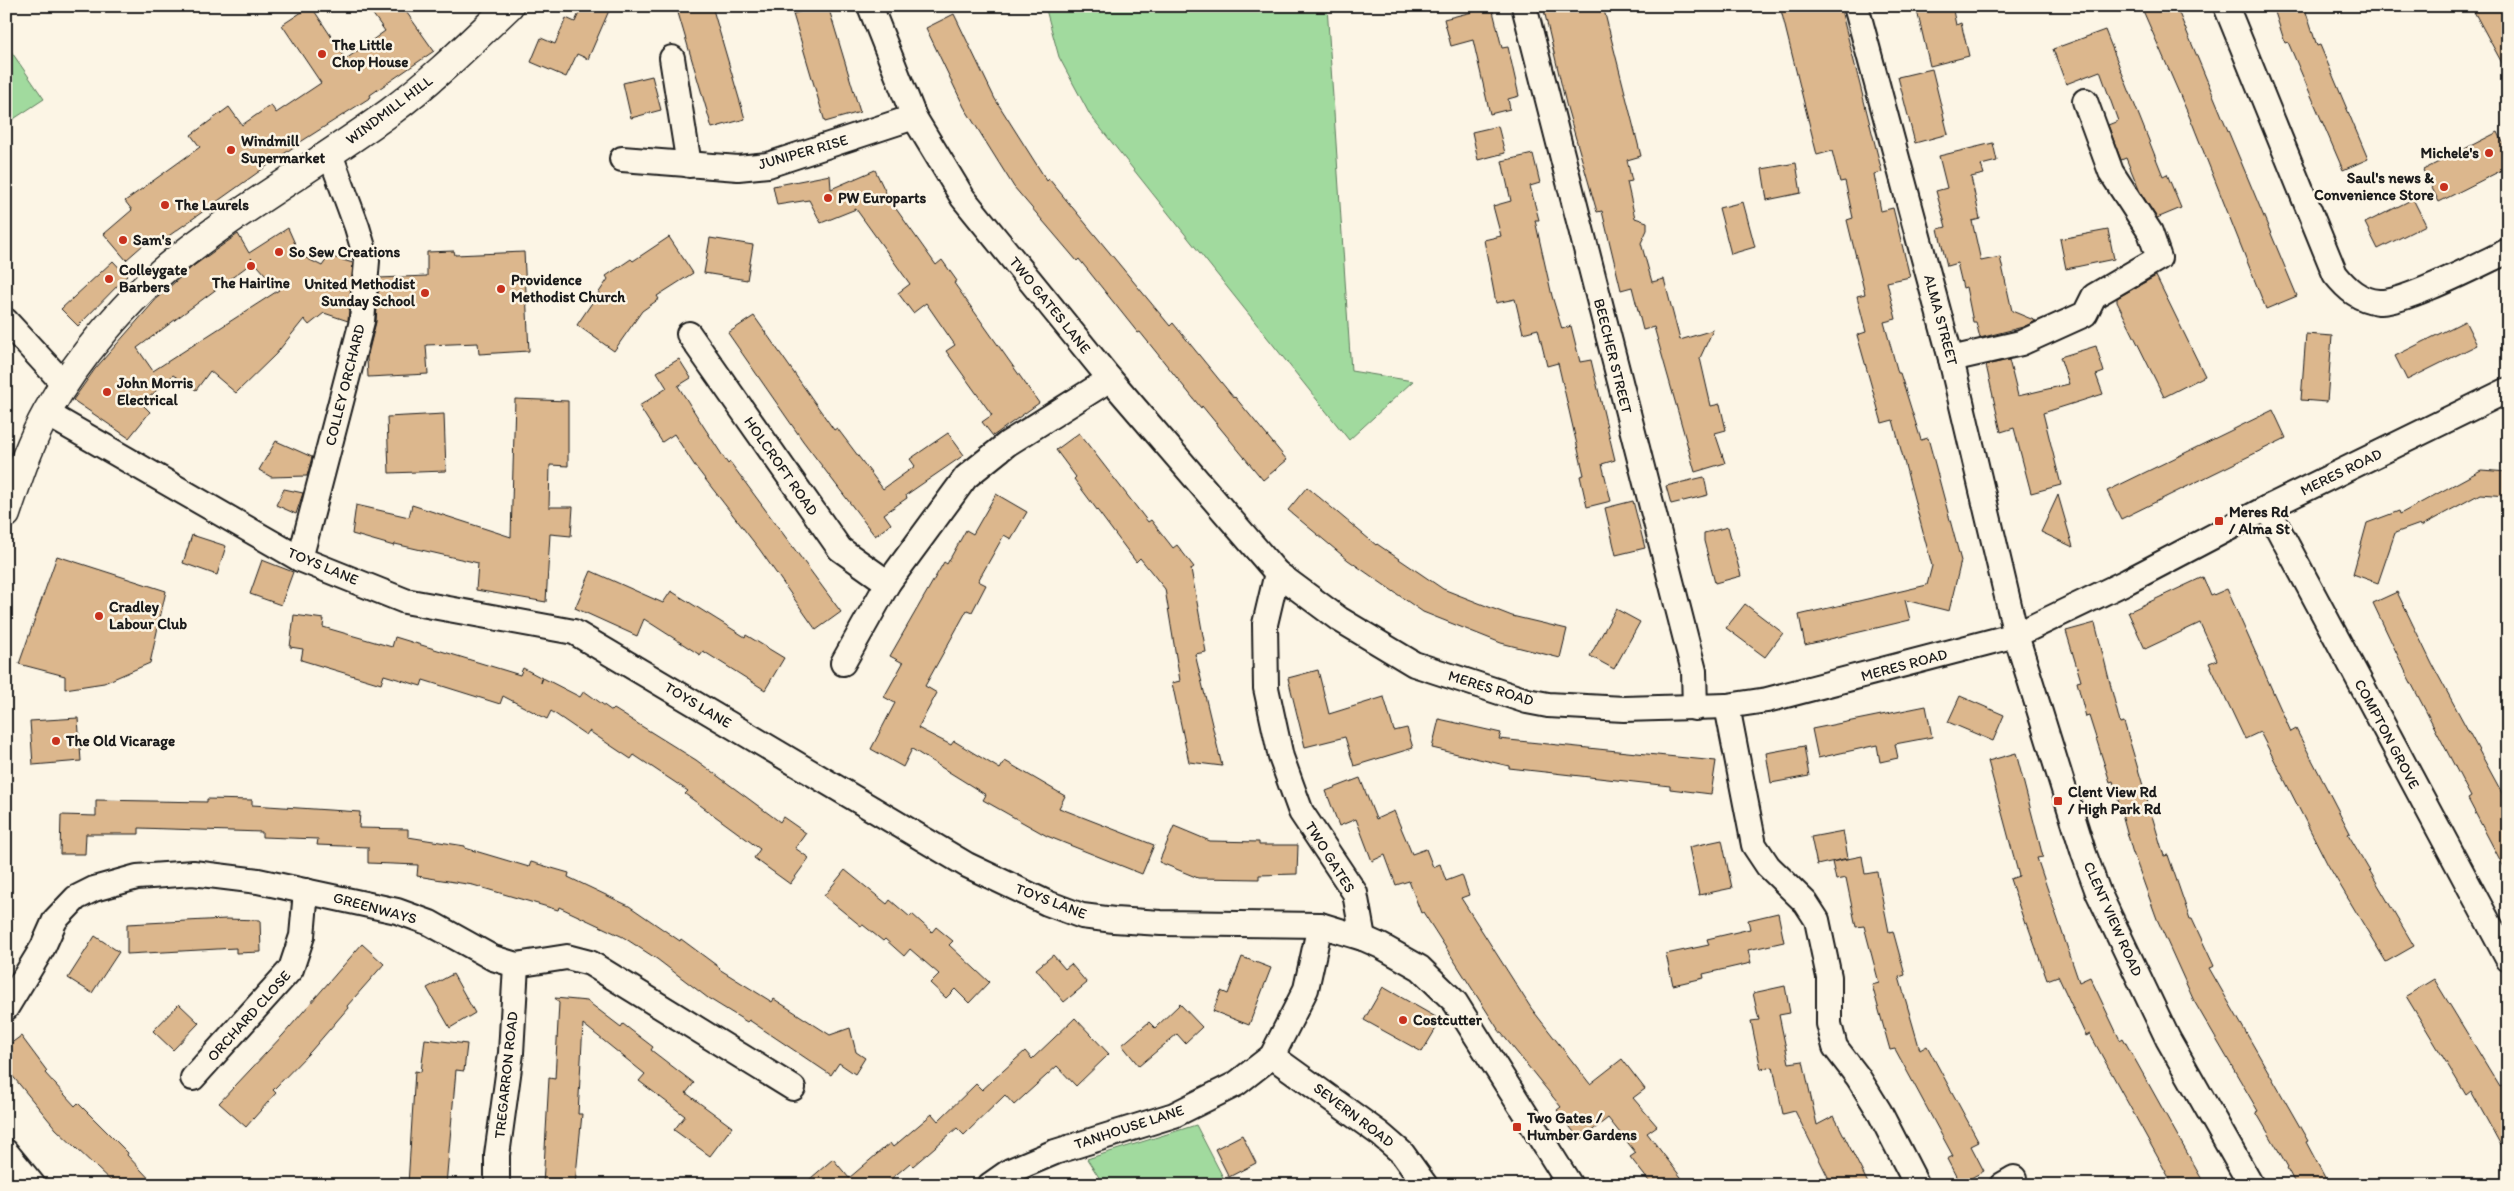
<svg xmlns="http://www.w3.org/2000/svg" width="2514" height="1191" font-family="Itim,sans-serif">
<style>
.green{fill:#a1da9e;stroke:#5e7b5d}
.building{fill:#dcb78d;stroke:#1c1c1c;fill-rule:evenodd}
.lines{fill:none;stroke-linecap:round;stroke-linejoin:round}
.minor-casing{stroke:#1c1c1c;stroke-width:28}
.highway-casing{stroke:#1c1c1c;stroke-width:31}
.minor{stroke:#fcf5e5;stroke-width:24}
.highway{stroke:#fcf5e5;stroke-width:28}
.poi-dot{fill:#c8321e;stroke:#fcf5e5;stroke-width:2}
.labels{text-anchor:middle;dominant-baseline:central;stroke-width:5;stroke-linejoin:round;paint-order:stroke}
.poi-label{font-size:15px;font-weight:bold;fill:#1c1c1c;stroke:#fcf5e5;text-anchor:start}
.street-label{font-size:15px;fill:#1c1c1c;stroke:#fcf5e5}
</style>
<rect width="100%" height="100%" fill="#fcf5e5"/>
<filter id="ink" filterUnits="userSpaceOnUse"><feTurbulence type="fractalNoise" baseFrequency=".02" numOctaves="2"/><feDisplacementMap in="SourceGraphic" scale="10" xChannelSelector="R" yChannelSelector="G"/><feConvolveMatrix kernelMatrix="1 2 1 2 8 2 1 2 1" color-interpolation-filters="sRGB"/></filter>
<g filter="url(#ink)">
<!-- green -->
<g class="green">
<path d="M1045,6H1327L1351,371L1413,381L1349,440L1090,115L1059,57Z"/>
<path d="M6,44L44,99L6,124Z"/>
<path d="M1196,1125L1227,1185H1104L1087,1159Z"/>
</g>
<!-- building -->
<g class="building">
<path d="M311,6L346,59L385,31L367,6H402L434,51L370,95L371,97L302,141L156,245L151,238L126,260L104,234L132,210L125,201L200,147L191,135L229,107L242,125L271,105L276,113L321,83L282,25Z"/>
<path d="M582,6H611L588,59L577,54L566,77L531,62L541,38L555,44L566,18L575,22Z"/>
<path d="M676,6H712L745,119L712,128Z"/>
<path d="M819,6H828L860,112L825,122L793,14Z"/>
<path d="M1543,6H1603L1641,156L1627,160L1632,181L1627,182L1635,218L1647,222V230L1641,243L1652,282L1664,279L1680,340L1713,330L1700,358L1711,406L1720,404L1726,430L1715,433L1725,463L1695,472L1654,327L1643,330L1632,287L1621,290L1602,211L1597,212L1566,104Z"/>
<path d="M1780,6H1840L1882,172L1874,174L1881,211L1893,208L1910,277L1887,282L1896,319L1884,322L1898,373H1900L1921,440L1928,438L1961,561L1949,611L1905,600L1910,620L1805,645L1799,615L1927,585L1932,566L1893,420L1882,423L1857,335L1866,332L1857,296L1865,294L1847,220L1853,218L1845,181L1840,182L1832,151L1817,155Z"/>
<path d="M1916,6H1952L1956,25L1961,23L1969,56L1930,66Z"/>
<path d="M2141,6H2176L2297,296L2266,309L2193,125Z"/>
<path d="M2273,6H2304L2317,46L2320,45L2368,159L2343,170L2288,42L2285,43Z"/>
<path d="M2471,6H2508V74Z"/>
<path d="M1492,7L1502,48L1508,47L1519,96L1508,99L1510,109L1490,114L1473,40L1451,46L1444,19Z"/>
<path d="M954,14L995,99L1047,181L1049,179L1170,326L1173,323L1234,398L1235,397L1287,460L1263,480L1202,406L1201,408L1140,332L1138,333L1079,259L1077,261L1014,187L964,107L926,28Z"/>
<path d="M2105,30L2163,176L2167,174L2181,208L2157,218L2140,192L2126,158L2121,160L2108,125L2118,121L2100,71L2066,84L2053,49Z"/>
<path d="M1932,69L1948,134L1915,143L1898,77Z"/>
<path d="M652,76L661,110L631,118L623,83Z"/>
<path d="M1498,126L1505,153L1478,160L1472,132Z"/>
<path d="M2498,132L2508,153V167L2439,202L2423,170Z"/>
<path d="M1993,143L1997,161L1981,165L1984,174L1971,177L1980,219L1972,221L1981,261L2000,257L2012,311L2036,321L2023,327L1980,338L1976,322H1973L1966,287L1963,288L1957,263L1947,266L1938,229L1946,227L1936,191L1947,188L1939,156Z"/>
<path d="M1533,154L1540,183L1530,186L1539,220H1535L1552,296L1562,329L1571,326L1580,362L1591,360L1615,460L1602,464L1611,501L1587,507L1580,476L1584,475L1558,363L1547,366L1538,329L1523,333L1515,299L1496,303L1484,240L1501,236L1493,206L1511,201L1502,161Z"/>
<path d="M1796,163L1801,193L1767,200L1762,169Z"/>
<path d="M875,170L889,199L936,265L942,260L957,281L954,283L1039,403L993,436L982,422L992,415L946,351L955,345L926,303L913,313L898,293L910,284L856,209L821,223L809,200L777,205L773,186L830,175L831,189Z"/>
<path d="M2413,199L2426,225L2378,249L2365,223Z"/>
<path d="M1743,202L1755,247L1731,254L1719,208Z"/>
<path d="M288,228L300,255L322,266L329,256L353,263L348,321L324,313L309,325L304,319L276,354L236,393L210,371L196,390L173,375L142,404L150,412L129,438L73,400L95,369L159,296L192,267L238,234L249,253ZM251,258L279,290L153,371L137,348L253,262Z"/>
<path d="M2108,230L2114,259L2066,269L2060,239Z"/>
<path d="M669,237L693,273L657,296L659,299L642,311L614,351L577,325L608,279L606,276L631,259L633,261Z"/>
<path d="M710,238L753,245L747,280L704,273Z"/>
<path d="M454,251L455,255L524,252L529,351L479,354L478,343L426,345L428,374L368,377L367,358L376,322L379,278L427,276V252Z"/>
<path d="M113,261L127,276L78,326L61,309Z"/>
<path d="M2156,276L2205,376L2164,397L2117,302V298Z"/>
<path d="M754,316L834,430L837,428L883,489L915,466L910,459L948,433L964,455L906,495L907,498L884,514L891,524L875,536L803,441L728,333Z"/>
<path d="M2465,321L2477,345L2407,380L2395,356Z"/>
<path d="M2306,334L2332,336L2327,402L2301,400Z"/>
<path d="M2096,346L2104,372L2096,375L2103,394L2043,413L2061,485L2031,493L2014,428L2001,432L1986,365L2009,360L2018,396L2069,384L2060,357Z"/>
<path d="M679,359L691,378L678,386L702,424L728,464L730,462L841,612L816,630L760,550L695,466L674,434L662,442L639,406L667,388L657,372Z"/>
<path d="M515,399L568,401V466L550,465L549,507H573L571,536L550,534L546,602L476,590L478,563L395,544L394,546L352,534L356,505L409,517L412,505L511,537Z"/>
<path d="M2273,410L2286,438L2121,519L2107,491Z"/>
<path d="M444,414L446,471L389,473L387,417Z"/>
<path d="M1079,433L1148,522L1151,520L1173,548L1177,545L1194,567L1191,569L1206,652L1195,654L1222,766L1189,762L1172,683L1180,681L1165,589L1140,558L1136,562L1074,479L1076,477L1056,450Z"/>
<path d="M276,441L312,457L307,476L271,477L259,470Z"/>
<path d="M2481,470L2508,472V496L2480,494L2421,526L2420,524L2395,533L2378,583L2353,574L2367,523L2399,511L2400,514Z"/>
<path d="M1704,477L1708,495L1671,504L1666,486Z"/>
<path d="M1307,487L1376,545L1377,544L1443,589L1512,616L1567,629L1560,658L1501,643L1423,612L1348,560L1288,510Z"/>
<path d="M284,489L303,493L296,514L276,505Z"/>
<path d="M996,494L1027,512L1011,539L1004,535L978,581L986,585L972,612L967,610L925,686L937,693L918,728L951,745L954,741L1000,769L1005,761L1065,796L1059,808L1154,845L1142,874L1047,836L983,800L986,795L912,749L903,767L871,749L895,703L884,697L903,663L890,656L944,562L947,564L966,530L973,534Z"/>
<path d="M2058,495L2073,547L2041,532Z"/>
<path d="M1633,501L1645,548L1616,555L1605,508Z"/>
<path d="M1728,527L1741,576L1715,583L1704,541V533Z"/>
<path d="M192,535L226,546L217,575L183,563Z"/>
<path d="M57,556L166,591L150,663L104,683L65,689V676L19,664Z"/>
<path d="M262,560L293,572L281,605L250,594Z"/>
<path d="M591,571L663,603L671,591L745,637L746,635L784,658L765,690L703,651L700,655L644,619L637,636L575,608Z"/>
<path d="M2203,577L2211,596L2227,589L2291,732L2296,729L2350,833L2348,834L2414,946L2386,962L2328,865L2260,732L2245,739L2209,663L2217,660L2200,623L2145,649L2128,612Z"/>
<path d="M2397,592L2432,664L2508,804V875L2468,799L2471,797L2408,677L2373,603Z"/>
<path d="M1745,604L1783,633L1765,657L1726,628Z"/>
<path d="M1616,609L1640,622L1614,669L1590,656Z"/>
<path d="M294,615L324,619L323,627L392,647L395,637L520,675L523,668L542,678L541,683L543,678L580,697L584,691L612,711L614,709L696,760L780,822L783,817L806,833L795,848L809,858L790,884L754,858L760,849L685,794L688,791L634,755L631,759L589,731L586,735L551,711L547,719L503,696L500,704L423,680L421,686L384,675L381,684L301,660L303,649L290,647Z"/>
<path d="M2095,623L2120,723L2124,722L2164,856L2168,855L2190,919H2192L2214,966L2209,968L2308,1141L2306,1142L2329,1185H2296L2287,1168L2288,1167L2256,1112L2258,1111L2194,1001L2157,919L2132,850L2113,781L2110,782L2089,716L2086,717L2077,682L2081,681L2066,631Z"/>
<path d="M1318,670L1329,714L1384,697L1394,731L1407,728L1413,748L1354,766L1345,737L1305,747L1288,678Z"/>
<path d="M1960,696L2004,715L1993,741L1948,722Z"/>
<path d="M1926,706L1932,737L1895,744L1898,758L1880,762L1877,745L1818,758L1812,729Z"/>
<path d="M78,718L81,761L33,765L30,721Z"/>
<path d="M1439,719L1501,733L1499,739L1716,761L1711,794L1670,789V786L1509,768V766L1432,748Z"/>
<path d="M1804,746L1809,776L1771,783L1766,753Z"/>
<path d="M2016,753L2043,857L2037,858L2079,982L2090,977L2120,1040L2123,1038L2205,1185H2173L2090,1034L2086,1036L2058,976L2047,980L2027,923L2025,924L2010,879L2019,876L1988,761Z"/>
<path d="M1360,778L1376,819L1394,811L1412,854L1426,849L1433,867L1440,864L1446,881L1462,875L1469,895L1461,898L1531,1008L1590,1084L1622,1059L1645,1089L1633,1098L1657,1126L1647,1133L1687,1185H1652L1630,1157L1636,1153L1608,1118L1580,1140L1557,1110L1561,1107L1498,1029L1423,912L1421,913L1409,881L1396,885L1385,855L1372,861L1356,819L1339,826L1326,791Z"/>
<path d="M207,799L252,800V805L360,812L359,828L408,829V837L465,846V848L529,867L531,862L569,873L568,877L629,906L680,941L681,939L720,968L719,969L772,1002L774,999L830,1035L850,1028L856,1052L865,1058L855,1074L839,1063L831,1075L749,1020L747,1022L708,998L657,959L623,937L559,907L558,910L473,885L417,876L418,865L368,863V847L317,845L318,839L262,837V832L139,828V834H86L85,854H60L61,815L96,816V800L207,802Z"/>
<path d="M1174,826L1210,841L1259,842V845H1298L1297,874L1259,875V879L1198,878L1159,862Z"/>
<path d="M1843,831L1848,858L1817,865L1811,837Z"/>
<path d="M1722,840L1732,888L1699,895L1689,847Z"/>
<path d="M1862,856L1865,874L1877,872L1889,932L1893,931L1905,975L1899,977L1920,1050L1927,1046L1979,1142L1971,1146L1984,1171L1960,1184L1947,1159L1953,1156L1895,1049L1890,1050L1872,985L1879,983L1864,926L1856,927L1846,878L1836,880L1832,862Z"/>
<path d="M845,870L887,904L890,900L910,917L912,914L932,932L936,927L953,941L949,945L989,982L969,1003L955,989L946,998L930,983L939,974L910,949L904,956L885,939L883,941L863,925L861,926L824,896Z"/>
<path d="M1778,913L1784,942L1748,950L1751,963L1703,974L1704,978L1673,985L1666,954L1709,945L1707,939L1750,929L1748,920Z"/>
<path d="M226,919L260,920L261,952L236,953V948L127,954V924Z"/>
<path d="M95,936L119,952L92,993L68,978Z"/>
<path d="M362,944L384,964L347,1006L348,1008L311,1051L273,1090L276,1093L246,1127L219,1103L283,1035Z"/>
<path d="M1053,955L1065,969L1071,964L1087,983L1064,1002L1036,969Z"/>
<path d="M1242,957L1271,968L1249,1025L1213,1011L1221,991L1228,994Z"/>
<path d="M453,974L475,1013L450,1028L427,988Z"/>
<path d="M2434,979L2500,1087L2508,1083V1158L2471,1091L2466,1095L2406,996Z"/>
<path d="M1785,986L1790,1013L1779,1015L1789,1063L1803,1061L1817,1125L1834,1116L1869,1185H1832L1795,1111L1783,1114L1773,1067L1761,1069L1751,1021L1759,1020L1753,993Z"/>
<path d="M1383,987L1441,1020L1422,1052L1364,1020Z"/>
<path d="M555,998L587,1001L621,1027L623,1024L653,1047L651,1050L694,1083L686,1093L732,1127L710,1156L674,1130L685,1116L639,1081L645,1074L583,1024L578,1114H582L575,1185H543L549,1078L555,1079L559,1003Z"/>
<path d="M179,1004L199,1023L173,1050L153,1031Z"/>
<path d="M1180,1004L1202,1027L1185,1043L1177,1034L1139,1066L1122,1045L1149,1022L1155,1028Z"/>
<path d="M1075,1018L1109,1054L1076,1086L1057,1066L1014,1105L1005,1095L964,1135L957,1128L913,1166L910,1163L884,1185H803L833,1159L849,1178L890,1143L893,1147L932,1114L938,1121L976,1084L982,1090L1025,1051L1032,1059Z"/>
<path d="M21,1036L47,1071L45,1073L75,1106L78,1103L128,1153L127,1155L155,1185H115L56,1129L6,1068V1047Z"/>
<path d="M425,1039L467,1044L464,1071L456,1070L446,1185H408L415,1071L421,1072Z"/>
<path d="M1242,1135L1256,1163L1229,1177L1215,1149Z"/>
</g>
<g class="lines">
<!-- minor casing -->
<g class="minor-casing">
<g id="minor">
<path d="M870,6L914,117L963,198L1110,379L1277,573L1339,619L1414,664L1527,701L1548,705L1624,709L1727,706L1767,700L2016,635L2128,581L2267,508L2508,390"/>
<path d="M1524,6L1694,671L1695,708"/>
<path d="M1856,6L1951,359L2016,635L2084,854L2098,892L2168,1039L2251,1185"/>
<path d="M2226,6L2335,274C2347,289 2359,300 2379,302C2403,304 2482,263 2508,251"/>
<path d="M672,58L689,165"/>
<path d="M622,159L738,168L768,165L914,117"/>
<path d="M6,321L64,384"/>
<path d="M689,334L840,549L888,583"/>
<path d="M1951,359L2021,343L2085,314L2094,296L2159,258L2150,232L2111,172L2085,101"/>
<path d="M46,413L300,559L405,601L574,632L967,865L1047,903L1082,916L1114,920L1161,923L1320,925L1363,938L1381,946L1420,968L1455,1002L1570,1185"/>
<path d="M2267,508L2508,959"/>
<path d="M300,559L362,321L367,261L357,227L330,154"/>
<path d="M1277,573L1265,624L1266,688L1281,757L1301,812L1355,893L1363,938"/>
<path d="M843,663L888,583L966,477L1007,444L1110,379"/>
<path d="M1727,706L1754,845L1768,866L1806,903L1817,920L1829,977V1024L1835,1047L1858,1077L1879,1111L1917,1185"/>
<path d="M6,1008L43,947L55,920L76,898L94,889L137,877L193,873L258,881L397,911L430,923L493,958L516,965L567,957L590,963L793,1088"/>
<path d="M1272,1056L1380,1134L1402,1153L1425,1185"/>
<path d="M193,1078L291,969L302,936L306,891"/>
<path d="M6,1152L33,1185"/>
<path d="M497,1185V1155L511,1053L516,965"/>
<path d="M990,1185L1010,1171L1055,1152L1174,1115L1236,1084L1272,1056L1306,989L1320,925"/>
<path d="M2002,1185L2014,1178"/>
</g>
</g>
<!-- highway casing -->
<g class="highway-casing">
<path id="highway" d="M6,514C18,479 29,444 47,412C76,360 129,297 176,260C244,206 320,163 390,112C433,80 470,43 509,6"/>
</g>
<!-- minor -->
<use href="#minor" class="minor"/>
<!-- highway -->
<use href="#highway" class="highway"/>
</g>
</g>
<!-- markers -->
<g class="poi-dot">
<circle cx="322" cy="54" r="5"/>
<circle cx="231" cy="150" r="5"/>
<circle cx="2489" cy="153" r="5"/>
<circle cx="2444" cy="187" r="5"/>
<circle cx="828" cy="198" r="5"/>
<circle cx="165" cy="205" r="5"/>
<circle cx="123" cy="240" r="5"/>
<circle cx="279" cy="252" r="5"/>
<circle cx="251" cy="266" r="5"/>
<circle cx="109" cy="279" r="5"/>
<circle cx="501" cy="289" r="5"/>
<circle cx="425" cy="293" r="5"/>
<circle cx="107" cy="392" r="5"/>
<rect x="2214" y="516" width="10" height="10" rx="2.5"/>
<circle cx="99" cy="616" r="5"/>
<circle cx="56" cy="741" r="5"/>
<rect x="2053" y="796" width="10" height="10" rx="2.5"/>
<circle cx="1403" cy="1020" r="5"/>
<rect x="1512" y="1122" width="10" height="10" rx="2.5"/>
</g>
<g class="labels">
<!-- poi labels -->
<g class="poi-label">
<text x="332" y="45">The Little<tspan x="332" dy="17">Chop House</tspan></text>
<text x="241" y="141">Windmill<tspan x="241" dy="17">Supermarket</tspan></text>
<text x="2479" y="153" text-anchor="end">Michele's</text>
<text x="2434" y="178" text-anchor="end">Saul's news &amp;<tspan x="2434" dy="17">Convenience Store</tspan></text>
<text x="838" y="198">PW Europarts</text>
<text x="175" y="205">The Laurels</text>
<text x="133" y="240">Sam's</text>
<text x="289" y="252">So Sew Creations</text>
<text x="119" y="270">Colleygate<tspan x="119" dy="17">Barbers</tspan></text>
<text x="511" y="280">Providence<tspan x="511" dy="17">Methodist Church</tspan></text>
<text x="251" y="283" text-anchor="middle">The Hairline</text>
<text x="415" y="284" text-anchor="end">United Methodist<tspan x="415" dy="17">Sunday School</tspan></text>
<text x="117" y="383">John Morris<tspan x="117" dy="17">Electrical</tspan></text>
<text x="2229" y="512">Meres Rd<tspan x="2229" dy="17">/ Alma St</tspan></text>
<text x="109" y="607">Cradley<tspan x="109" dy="17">Labour Club</tspan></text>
<text x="66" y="741">The Old Vicarage</text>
<text x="2068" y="792">Clent View Rd<tspan x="2068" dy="17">/ High Park Rd</tspan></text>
<text x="1413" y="1020">Costcutter</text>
<text x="1527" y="1118">Two Gates /<tspan x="1527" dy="17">Humber Gardens</tspan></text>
</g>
<!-- street labels -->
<g class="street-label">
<text transform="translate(389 110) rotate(-37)">WINDMILL HILL</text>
<text transform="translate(803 152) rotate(-16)">JUNIPER RISE</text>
<text transform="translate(1050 305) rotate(51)">TWO GATES LANE</text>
<text transform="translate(1941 320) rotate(75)">ALMA STREET</text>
<text transform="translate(1613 356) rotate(76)">BEECHER STREET</text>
<text transform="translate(345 385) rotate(-76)">COLLEY ORCHARD</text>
<text transform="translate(781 466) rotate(55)">HOLCROFT ROAD</text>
<text transform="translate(2341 472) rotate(-26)">MERES ROAD</text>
<text transform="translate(323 566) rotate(23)">TOYS LANE</text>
<text transform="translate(1904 665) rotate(-15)">MERES ROAD</text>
<text transform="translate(1491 688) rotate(17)">MERES ROAD</text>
<text transform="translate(698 705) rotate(31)">TOYS LANE</text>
<text transform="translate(2387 734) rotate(62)">COMPTON GROVE</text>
<text transform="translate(1330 857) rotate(58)">TWO GATES</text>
<text transform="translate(1051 901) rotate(21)">TOYS LANE</text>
<text transform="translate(375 908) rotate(15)">GREENWAYS</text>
<text transform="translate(2113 919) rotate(66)">CLENT VIEW ROAD</text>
<text transform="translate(249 1016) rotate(-48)">ORCHARD CLOSE</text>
<text transform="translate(506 1075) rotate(-84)">TREGARRON ROAD</text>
<text transform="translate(1354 1115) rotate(37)">SEVERN ROAD</text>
<text transform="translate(1129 1127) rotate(-18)">TANHOUSE LANE</text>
</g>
</g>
<!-- margin -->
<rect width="2514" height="1191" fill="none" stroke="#fcf5e5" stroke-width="25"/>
<rect x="12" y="12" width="2489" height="1166" fill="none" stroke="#1c1c1c" stroke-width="2" filter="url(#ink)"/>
</svg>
